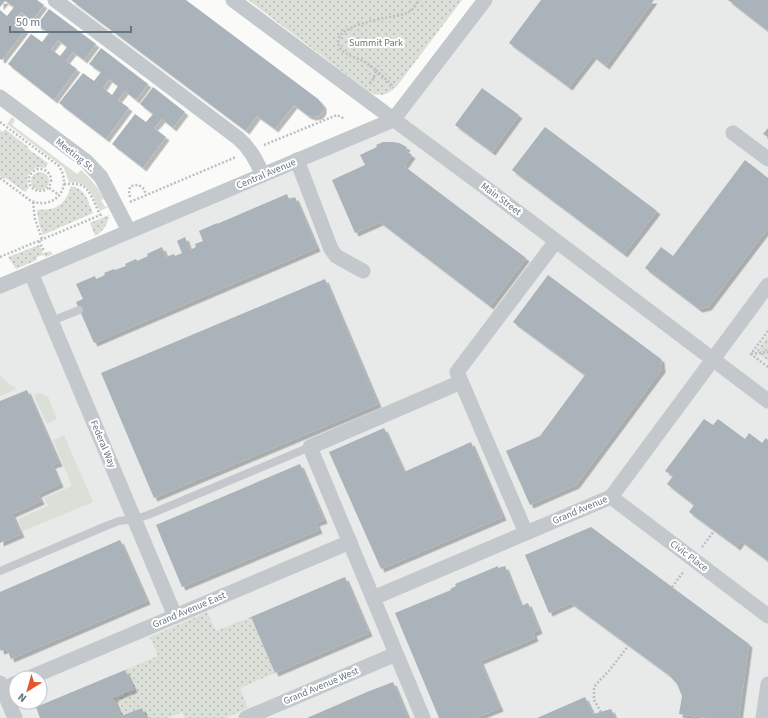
<svg xmlns="http://www.w3.org/2000/svg" width="768" height="718" font-family="'Source Sans 3',sans-serif">
<style>
.built{fill:#e8e9e9;fill-rule:evenodd}
.grass{fill:#dadfd7}
.park{fill:url(#park-dots)}
.building{fill:#aab3b9;fill-rule:evenodd;filter:url(#shadow)}
.lines{fill:none;stroke-linecap:round;stroke-linejoin:round}
.path{stroke:#bbbfc2;stroke-width:2.5;stroke-dasharray:2 2;stroke-linecap:butt}
.lane{stroke:#c3c8cc;stroke-width:8}
.street{stroke:#c3c8cc;stroke-width:15}
.labels{text-anchor:middle;dominant-baseline:central;stroke-width:4;stroke-linejoin:round;paint-order:stroke}
.park-label{font-size:10px;fill:#687a64;stroke:#fff}
.street-label{font-size:10px;fill:#657683;stroke:#fff}
</style>
<defs>
<pattern id="park-dots" width="8" height="8" patternUnits="userSpaceOnUse"><rect width="8" height="8" fill="#dadfd7"/><path d="M2 2h.1M6 6h.1" fill="none" stroke="#b4b9b4" stroke-width="1.8" stroke-linecap="round"/></pattern>
<filter id="shadow"><feDropShadow dx="3.5" dy="3.5" stdDeviation="0" flood-color="#0004"/></filter>
</defs>
<rect width="100%" height="100%" fill="#fafaf8"/>
<!-- built -->
<path class="built" d="M485,0H768V718H0V286L393,120ZM16,678H40V702H16Z"/>
<!-- grass -->
<g class="grass">
<path d="M12,117L15,120L12,125L77,174L81,170C91,179 98,187 104,199L101,200L105,207L107,206L108,207L100,211C91,195 91,182 69,182L64,168L7,124Z"/>
<path d="M0,375L10,385L16,387L15,390L0,396Z"/>
<path d="M39,393L48,397L57,419L47,424L34,396Z"/>
<path d="M64,435L93,502L23,531L18,519L48,506L44,498L72,486L53,440Z"/>
</g>
<!-- park -->
<g class="park">
<path d="M248,0H462L397,86C388,95 380,98 368,91Z"/>
<path d="M5,129L28,147V149L48,163L45,168L38,167C28,172 25,177 29,188L25,192L6,178L4,179L0,176V130L3,132Z"/>
<circle cx="40" cy="181" r="9"/>
<path d="M71,186C86,189 88,201 93,213L43,235L39,223L37,210C41,209 46,210 50,209C62,207 68,197 71,186Z"/>
<path d="M109,215C108,225 103,231 95,236L90,223Z"/>
<path d="M39,245L43,253L50,251L53,254L46,257L43,255L37,257V260L16,269L8,257Z"/>
<path d="M768,336V361L756,352Z"/>
<path d="M207,612L216,631L251,617L275,673L240,688L248,708L225,718H185L182,712L168,718H146L142,708L121,716L113,698L133,689L125,670L158,656L150,637Z"/>
</g>
<!-- building -->
<g class="building">
<path d="M0,0H37L44,5L32,21L21,12L14,21L25,30L2,60L0,59V10L7,16L14,7L5,1L0,7Z"/>
<path d="M71,0H186L318,99L323,105V111L319,116L312,117L307,115L294,105L275,129L257,116L246,131Z"/>
<path d="M541,0H654L606,66L593,56L569,87L509,43Z"/>
<path d="M728,0H768V31Z"/>
<path d="M49,9L96,44L84,60L73,52L66,61L77,69L54,100L8,64L31,34L42,42L49,33L37,25ZM58,40L67,47L60,56L51,49Z"/>
<path d="M101,48L148,84L136,100L125,91L118,100L129,108L106,139L59,103L83,73L94,81L101,72L89,64ZM109,79L118,86L112,95L103,88Z"/>
<path d="M153,87L185,112L173,128L162,119L154,128L166,137L143,168L112,144L135,114L146,122L153,114L140,104Z"/>
<path d="M482,88L519,115L492,152L455,125Z"/>
<path d="M545,127L657,211L624,254L512,170Z"/>
<path d="M768,128V137L763,134Z"/>
<path d="M383,142H392L399,143L407,147L405,150L412,155L404,166L526,258L490,306L380,222L355,233L332,180L365,165L360,155L377,147L376,145Z"/>
<path d="M745,160L768,178V228L708,307L699,309L645,268L661,247L673,256Z"/>
<path d="M287,194L289,199L295,197L317,248L94,343L76,302L83,299L76,284L95,276L96,279L105,275L104,273L114,269L115,270L126,266L125,264L136,259L137,261L148,256L147,254L162,247L166,257L174,254L175,256L182,253L177,241L185,237L190,250L196,247L195,244L203,241L199,231L217,223V224Z"/>
<path d="M548,275L661,359L662,369L576,485L530,505L506,451L540,436L585,375L513,322Z"/>
<path d="M325,279L378,404L154,498L101,373Z"/>
<path d="M27,390L59,463L52,465L60,484L38,494L41,501L12,514L21,534L0,543V401Z"/>
<path d="M704,419L713,425L718,419L745,439L749,433L762,443L766,438L768,440V561L741,541L737,547L689,512L694,505L667,484L673,476L665,471Z"/>
<path d="M384,428L404,472L471,442L503,517L381,569L329,452Z"/>
<path d="M300,464L324,520L316,523L319,530L182,587L156,525Z"/>
<path d="M591,527L749,644L739,718H706L679,714L682,696L677,684L669,675L571,603L549,613L525,555Z"/>
<path d="M120,540L147,601L11,659L7,649L1,651L0,649V592Z"/>
<path d="M498,566V568L505,566L521,606L528,603L539,630L533,633L535,638L480,661L500,708L475,718H439L395,613L451,590L450,589L456,586L455,584Z"/>
<path d="M345,577L369,633L275,673L251,617Z"/>
<path d="M125,670L134,689L113,698L121,716L142,708L146,718H40L36,707Z"/>
<path d="M393,682L408,718H307L367,692Z"/>
<path d="M585,697L593,714L611,709L615,718H537Z"/>
</g>
<g class="lines">
<!-- path -->
<g class="path">
<path d="M376,70L391,84L393,88"/>
<path d="M370,84L374,77L376,70C372,67 368,64 363,61C357,58 346,55 341,49C323,25 393,17 405,14C412,11 415,8 418,0"/>
<path d="M0,122L59,166C73,188 55,210 31,201L0,178"/>
<path d="M264,145L337,115L345,119"/>
<circle cx="40" cy="180" r="11"/>
<path d="M64,184C70,184 75,183 81,185C90,188 96,207 100,215"/>
<path d="M49,188L59,195"/>
<path d="M130,197L129,191L130,187L134,185H139L144,189L146,195"/>
<path d="M33,202L35,219L42,239"/>
<path d="M130,202L236,157"/>
<path d="M39,241L44,251"/>
<path d="M0,257L103,214"/>
<path d="M768,331L751,354L768,367"/>
<path d="M751,354L768,352"/>
<path d="M702,547L714,531"/>
<path d="M672,587L684,571"/>
<path d="M601,712L594,700V687L601,679L608,672L629,645"/>
</g>
<!-- lane -->
<g class="lane">
<path d="M52,321L79,310"/>
<path d="M0,571L106,526L119,521L135,519L148,515L310,447"/>
</g>
<!-- street -->
<g class="street">
<path d="M55,0L238,138C251,149 256,161 263,175"/>
<path d="M233,0L362,96L486,188L768,401"/>
<path d="M0,97L86,161L101,177L111,196L129,231"/>
<path d="M733,133L768,159"/>
<path d="M297,160L331,249L336,256L363,271"/>
<path d="M31,273L175,616"/>
<path d="M0,286L393,120L485,0"/>
<path d="M611,497L768,616"/>
<path d="M526,533L457,372L556,241"/>
<path d="M373,598L611,497L768,285"/>
<path d="M29,678L350,542"/>
<path d="M0,683L15,718"/>
<path d="M3,689L16,683"/>
<path d="M246,718L396,654"/>
<path d="M423,718L310,447L461,382"/>
<path d="M763,718L768,684"/>
</g>
</g>
<g class="labels">
<!-- park labels -->
<g class="park-label">
<text x="376" y="43">Summit Park</text>
</g>
<!-- street labels -->
<g class="street-label">
<text transform="translate(75 155) rotate(39)">Meeting St.</text>
<text transform="translate(266 174) rotate(-23)">Central Avenue</text>
<text transform="translate(501 199) rotate(37)">Main Street</text>
<text transform="translate(103 444) rotate(67)">Federal Way</text>
<text transform="translate(580 510) rotate(-23)">Grand Avenue</text>
<text transform="translate(689 556) rotate(37)">Civic Place</text>
<text transform="translate(189 610) rotate(-23)">Grand Avenue East</text>
<text transform="translate(321 686) rotate(-23)">Grand Avenue West</text>
</g>
</g>
<!-- north arrow -->
<g transform="translate(28 690) rotate(217)"><circle r="19" fill="#ffffff" stroke="#c1c8cd"/>
<path d="M0-3L7 15L0 10L-7 15Z" fill="#e4572e"/>
<text y="-6" font-size="11" font-weight="bold" text-anchor="middle" fill="#657683">N</text>
</g>
<!-- scale -->
<path d="M10 26v6h121v-6" fill="none" stroke="#657683" stroke-width="2"/>
<text x="16" y="26" font-size="12" fill="#657683" stroke="#ffffff" stroke-width="3" paint-order="stroke">50 m</text>
</svg>
